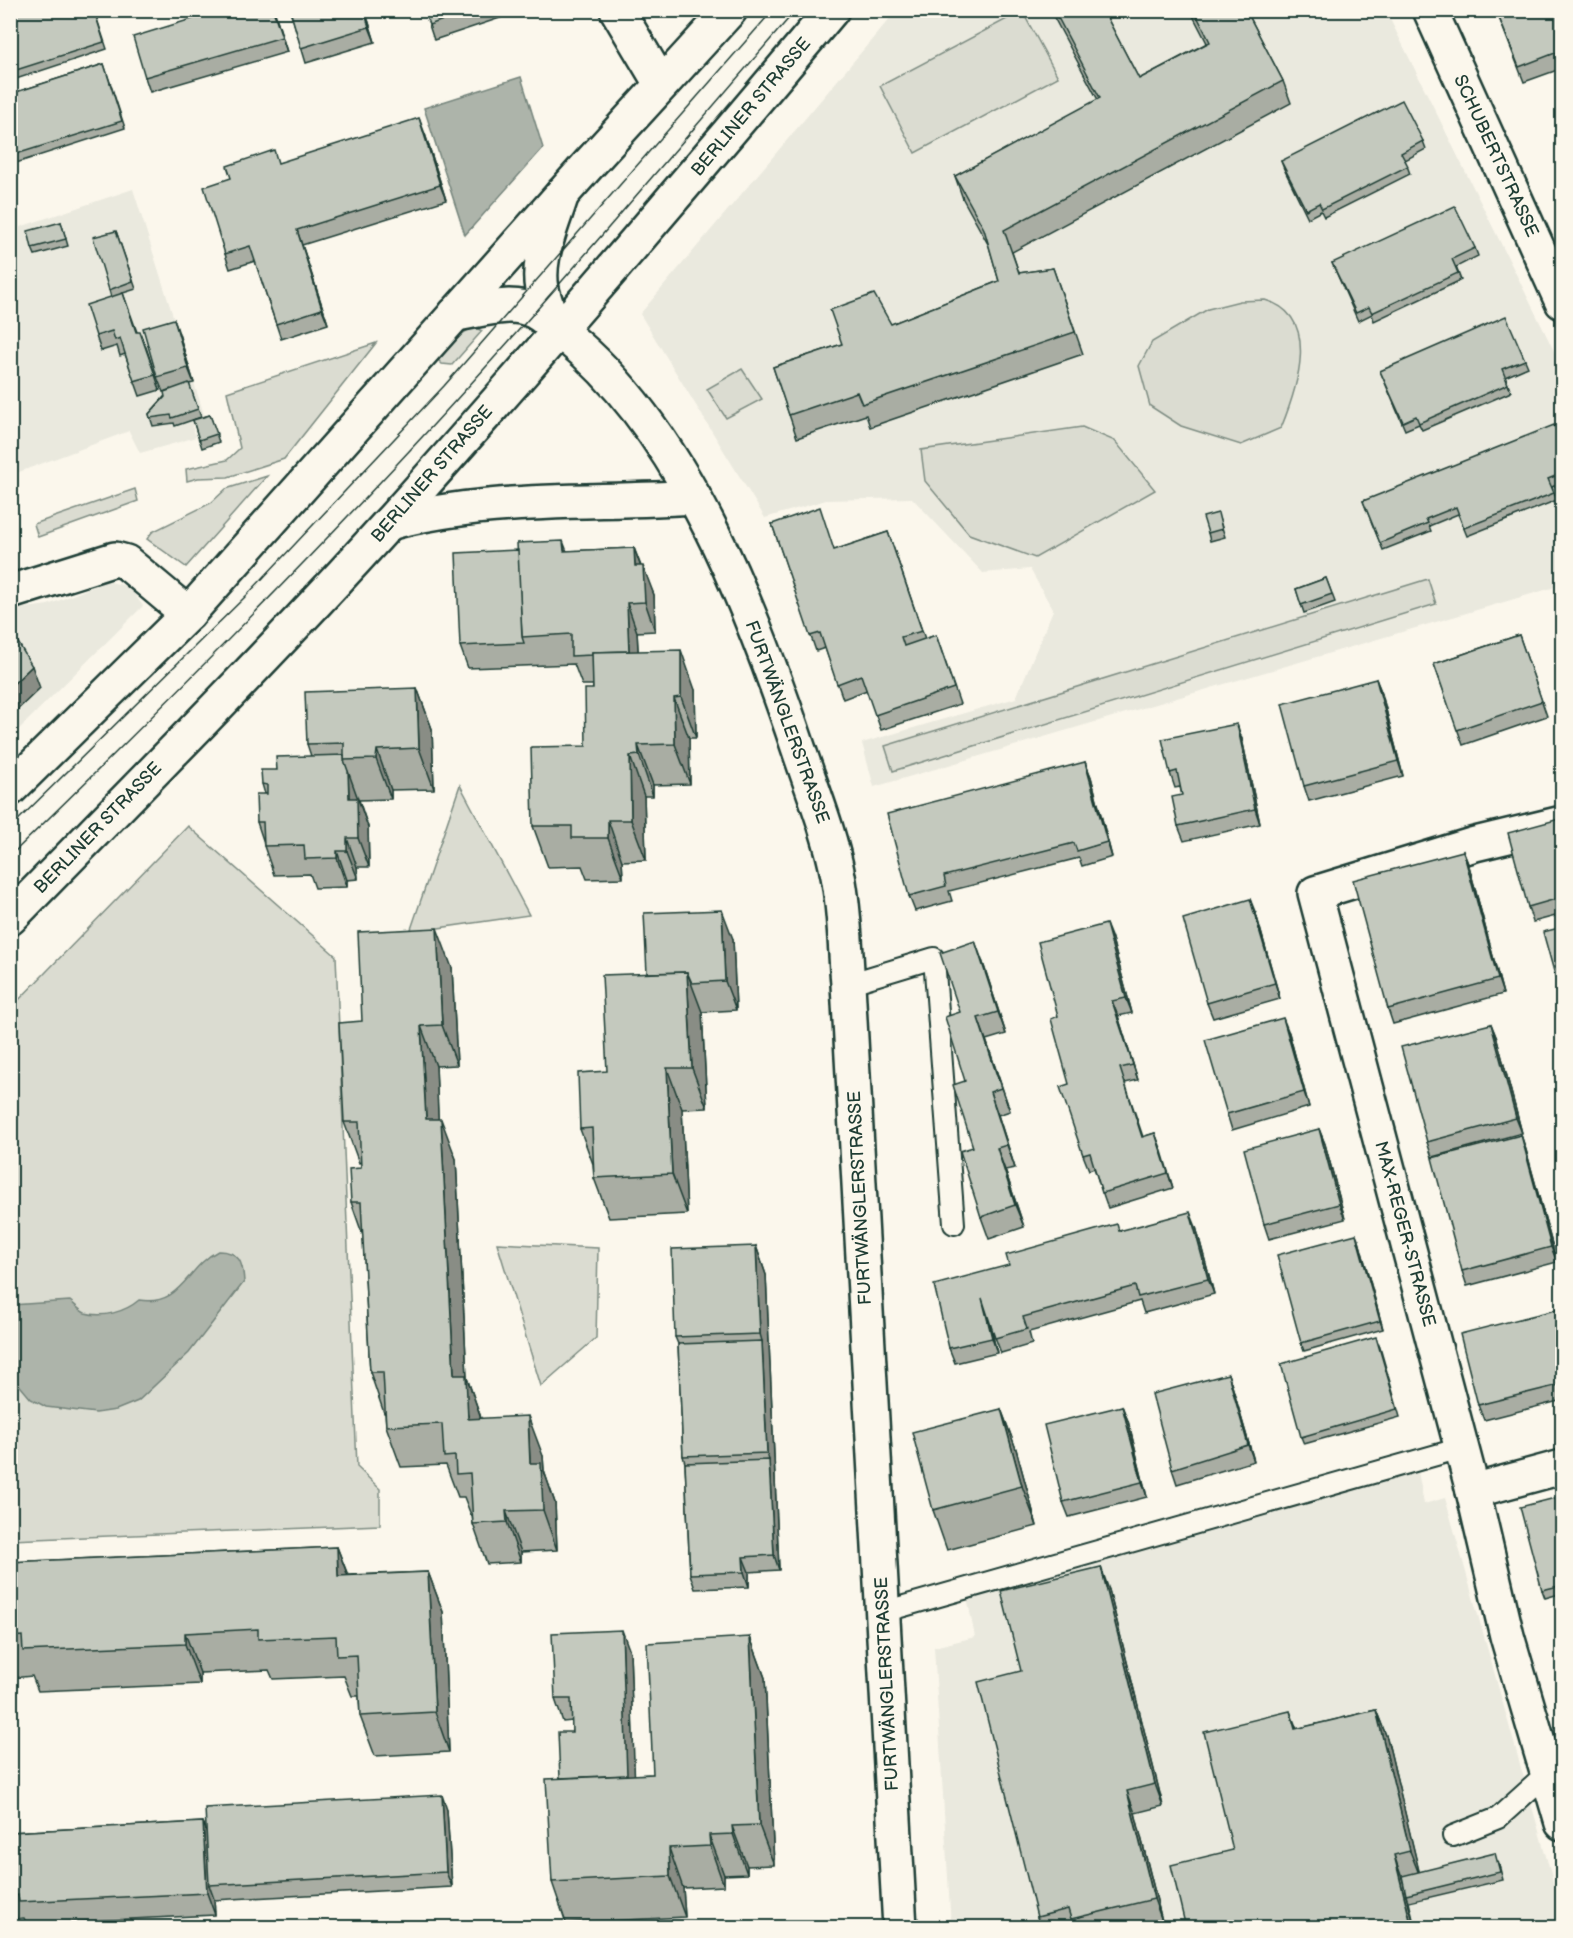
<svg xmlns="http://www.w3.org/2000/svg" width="1573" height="1938" font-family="'Balsamiq Sans',sans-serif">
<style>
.built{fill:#eae9de}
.green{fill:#dbdcd1;stroke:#7d8c82;stroke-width:1.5}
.water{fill:#adb4aa;stroke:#74847b;stroke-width:1.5}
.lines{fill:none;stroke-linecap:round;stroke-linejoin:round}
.lane-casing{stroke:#1f3d34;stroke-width:24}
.street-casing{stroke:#1f3d34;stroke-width:38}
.primary-casing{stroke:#1f3d34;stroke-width:38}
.lane{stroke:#fbf7ec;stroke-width:20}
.street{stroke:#fbf7ec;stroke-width:33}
.primary{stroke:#fbf7ec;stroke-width:33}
.tram{stroke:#1f3d34;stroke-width:1.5}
.wall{fill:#a9ada3;stroke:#1f3d34;stroke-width:1.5}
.shaded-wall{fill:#898d85;stroke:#1f3d34;stroke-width:1.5}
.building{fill:#c4c9be;stroke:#1f3d34;stroke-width:1.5}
.labels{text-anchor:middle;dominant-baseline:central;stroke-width:6;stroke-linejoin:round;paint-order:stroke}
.street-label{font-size:18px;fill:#1f3d34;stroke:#fbf7ec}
</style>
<rect width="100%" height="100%" fill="#fbf7ec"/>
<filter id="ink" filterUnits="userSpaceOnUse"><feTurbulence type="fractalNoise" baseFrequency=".0167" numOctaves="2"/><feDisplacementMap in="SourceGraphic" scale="12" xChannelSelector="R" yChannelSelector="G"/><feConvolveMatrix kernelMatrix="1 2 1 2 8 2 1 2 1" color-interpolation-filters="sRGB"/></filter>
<g filter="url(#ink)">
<!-- built -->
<g class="built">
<path d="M896,11H1386L1562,367V585L874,787L862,743L1016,698L1053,610L1030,569L983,573L912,498L826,500L765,518L640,314Z"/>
<path d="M133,189L206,421L192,426L196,437L169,445L140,453L129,431L11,475V230Z"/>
<path d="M107,581L129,587L143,606L11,737V610L48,605Z"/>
<path d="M1417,1466L1424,1504L1445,1498L1562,1913V1927H951L934,1647L975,1637L966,1592Z"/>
</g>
<!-- green -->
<g class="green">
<path d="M1022,11L1058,77L915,153L880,86Z"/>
<path d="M1265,300C1322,316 1297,389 1281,428L1241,445L1181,426L1150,406L1139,366L1152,342L1208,309L1240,301Z"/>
<path d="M474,327L482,331L452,365L442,364L438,360C449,347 458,334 474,327Z"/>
<path d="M376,343L284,459L228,477L198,478L187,481L186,469L227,460L240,448L227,392Z"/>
<path d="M742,369L762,399L726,418L707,389Z"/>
<path d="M1082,427L1115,441L1155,490L1035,558L969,534L925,481L921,450Z"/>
<path d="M267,476L186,567L147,539L152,532L211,503L226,489Z"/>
<path d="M135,489L138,501L38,537L34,524Z"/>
<path d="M1428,579L1436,604L893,771L885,746Z"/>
<path d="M460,785L529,915L410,932Z"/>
<path d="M188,826L336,956L357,1467L380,1489V1525L11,1540L10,1009Z"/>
<path d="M497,1243L598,1248L596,1338L541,1386Z"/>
</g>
<!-- water -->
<g class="water">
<path d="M521,77L543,148L465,235L424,108Z"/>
<path d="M218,1251C240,1251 243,1263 244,1282L189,1353L138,1401L116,1410L96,1413L46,1407L31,1399L11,1375V1305L70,1301C74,1304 80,1311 85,1313C103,1318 125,1312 139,1300C182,1307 186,1267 218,1251Z"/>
</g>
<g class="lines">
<!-- lane casing -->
<g class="lane-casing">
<g id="lane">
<path d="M848,984L934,958L954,1224"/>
<path d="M883,1612L1461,1448"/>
<path d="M1453,1836L1498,1818L1548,1773"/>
</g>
</g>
<!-- street casing -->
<g class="street-casing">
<g id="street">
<path d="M617,10L661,84"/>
<path d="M1430,10L1562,302"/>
<path d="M455,314C479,311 512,299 535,312C546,318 557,329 567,337C685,432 752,610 799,750C813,792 830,833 838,876C845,911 845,949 848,984L900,1928"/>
<path d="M559,331C554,321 548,311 545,300C532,266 552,227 562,194"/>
<path d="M389,523C487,496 593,504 694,497"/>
<path d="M10,592L115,559L126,562L188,614"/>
<path d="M1562,823L1475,844L1315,893L1473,1491L1507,1636L1562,1823"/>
<path d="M1473,1491L1562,1467"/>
</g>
</g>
<!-- primary casing -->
<g class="primary-casing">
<g id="primary">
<path d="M10,789L188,614L589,164L730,10"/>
<path d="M10,918C138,787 267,658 389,523C540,355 687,183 832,10"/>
</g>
</g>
<!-- lane -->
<use href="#lane" class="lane"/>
<!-- street -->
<use href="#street" class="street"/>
<!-- primary -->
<use href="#primary" class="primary"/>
<!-- tram -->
<g class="tram">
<path d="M10,828L247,595L444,386L773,10"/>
<path d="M10,856C142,728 272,598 397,464C535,317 664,162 796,10"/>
</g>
</g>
<!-- wall -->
<g class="wall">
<path d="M10,10H94L107,49L10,81Z"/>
<path d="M221,10H274L287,52L150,92L145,77Z"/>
<path d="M290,10H365L375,42L306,63Z"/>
<path d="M424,10H508L509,15L434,40Z"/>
<path d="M1050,10H1103L1139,79L1207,43L1190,10H1246L1283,81L1291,103L1012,252L1019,273L1053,268L1083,354L870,427L866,415L797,438L773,367L842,344L999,281L989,246L963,199L955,176L1098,100Z"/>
<path d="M1496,10H1563V68L1524,82Z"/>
<path d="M104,64L125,128L10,165V94Z"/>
<path d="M425,134L446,200L302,245L328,324L281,339L255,261L230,269L225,254L279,163Z"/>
<path d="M1423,141L1426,149L1405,160L1410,174L1324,217L1321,211L1308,218L1284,169L1281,161Z"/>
<path d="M61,222L68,246L35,255L32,248Z"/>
<path d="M116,231L136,289L123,293L137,332L146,347L160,390L140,396L125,354L120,356L117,346L101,351L96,336L111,297L109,290Z"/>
<path d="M1475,248L1478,256L1456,267L1461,280L1374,321L1372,314L1358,321L1332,263Z"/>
<path d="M179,334L194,383L189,384L201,417L175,426L174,423L153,426L149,414L171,389L163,392L157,377Z"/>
<path d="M1525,360L1528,367L1505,377L1511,392L1422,430L1419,424L1405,430L1380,371Z"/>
<path d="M210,415L219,442L202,448L193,420Z"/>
<path d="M1563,447V482L1552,487L1557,500L1467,536L1458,514L1429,526L1431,531L1383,550L1363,501Z"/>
<path d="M1220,521L1225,537L1210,541L1208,533Z"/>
<path d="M772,524L835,550L888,532L925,639L936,635L960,704L881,730L867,690L843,699L825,648L816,651Z"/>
<path d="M634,548L641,566L654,595L655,631L637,632L638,651L695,690L696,738H689L690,784L653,785V796H644L646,860L622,861L623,878L587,879L582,866L548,867L533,826L586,746L593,685H582L574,664L468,668L460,646L567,551Z"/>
<path d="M1326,578L1335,602L1304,613L1296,589Z"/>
<path d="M1519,635L1547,716L1463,745L1434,664Z"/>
<path d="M1376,679L1382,694L1403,776L1309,801L1304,786Z"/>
<path d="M417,688L432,729L434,789L391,790V799L359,800L368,827L369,867H357L358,879L347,880V887L315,888L310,874L274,875L264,846L263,840L257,822L265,794L262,784L277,770L311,756L307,744Z"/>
<path d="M1242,739L1260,824L1184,841L1178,826L1182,795L1180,787L1175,788L1170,773Z"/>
<path d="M1085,762L1091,777L1112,857L1082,866L1079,858L949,891L952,901L915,911L909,896Z"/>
<path d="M1563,818V914L1533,922L1528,907Z"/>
<path d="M1463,851L1469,866L1503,994L1393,1024L1388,1009Z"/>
<path d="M1256,914L1280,999L1213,1018L1207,1003Z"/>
<path d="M733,939L736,1010L702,1012L707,1108L682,1109L687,1214L609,1218L594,1178L593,1164L580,1129L607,1071L647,973Z"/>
<path d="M1112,939L1132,1013L1118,1016L1138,1080L1125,1083L1143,1137L1155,1133L1173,1188L1108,1208L1094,1168L1089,1170L1083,1155L1069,1084Z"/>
<path d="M983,963L1006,1034L986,1040L1010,1111L998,1115L1015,1168L1005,1170L1024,1227L989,1239L981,1217L965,1081L960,1012Z"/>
<path d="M452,968L457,1065L436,1066L438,1119L456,1159L467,1378L480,1415L481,1418L543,1456L544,1471L555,1503L557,1550L521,1552V1562L487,1564L473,1524L472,1515H471L464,1497H458L446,1465L401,1467L386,1426L385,1413H384L370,1372L363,1236L351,1202L361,1168V1162L359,1163L344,1122L362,1021Z"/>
<path d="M1491,1024L1497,1039L1522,1133L1432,1157L1427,1142Z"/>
<path d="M1289,1033L1309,1107L1232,1130L1227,1114Z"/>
<path d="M1319,1129L1325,1144L1345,1219L1269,1239L1264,1224Z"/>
<path d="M1521,1135L1526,1150L1557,1262L1467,1286L1462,1271Z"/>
<path d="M1196,1227L1214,1294L1144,1313L1140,1301L1029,1332L1032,1344L1001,1353L989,1321L997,1353L955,1363L949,1348L1009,1265L1120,1231Z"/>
<path d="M1359,1241L1383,1329L1304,1351L1301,1343Z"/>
<path d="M756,1246L766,1275L779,1570L749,1572V1587L695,1589L690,1574L685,1463L683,1456L678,1344L675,1337Z"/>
<path d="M1563,1308V1400L1484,1420L1478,1405Z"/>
<path d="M1379,1344L1400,1417L1304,1444L1301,1437Z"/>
<path d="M1228,1374L1233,1389L1254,1461L1177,1484L1172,1469Z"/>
<path d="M1122,1406L1128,1421L1147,1497L1069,1517L1063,1502Z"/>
<path d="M1001,1409L1016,1449L1037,1526L947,1550L933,1510Z"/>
<path d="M1563,1496V1593L1545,1598L1542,1590Z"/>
<path d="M337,1547L348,1575L428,1572L443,1612L449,1752L375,1756L360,1716L359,1696H352L344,1676L273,1679L269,1670L200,1673V1684L38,1691L32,1676L12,1678L10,1673V1562Z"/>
<path d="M1109,1590L1163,1806L1135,1813L1162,1921L1137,1928H1041L1037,1917L1021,1671Z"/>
<path d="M750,1637L765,1678L774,1865L747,1866V1874L724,1875V1886L683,1888L685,1917L566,1923L552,1882L560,1778L572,1732V1721L563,1722L555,1699L630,1652L634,1775L653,1774Z"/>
<path d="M1376,1710L1387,1738L1419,1872L1498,1861L1503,1880L1409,1902L1415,1928H1186L1233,1850L1297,1729Z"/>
<path d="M447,1810L452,1887L214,1900V1899L215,1915L27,1924L24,1918L17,1919L11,1904H10V1832L203,1822L206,1829Z"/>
</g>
<!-- shaded-wall -->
<g class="shaded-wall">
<path d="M273,10H274L287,52Z"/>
<path d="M364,10H365L375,42L369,27Z"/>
<path d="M419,118L425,134L446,200L440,185Z"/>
<path d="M297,230L302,245L328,324L322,309Z"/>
<path d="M174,319L179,334L194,383L188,368Z"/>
<path d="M563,541L574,570L564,551Z"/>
<path d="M634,548L643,573V566L654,595L655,631L645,602L635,566Z"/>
<path d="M627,603L637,632L640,683L629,654Z"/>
<path d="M681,650L695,690L696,738L681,697Z"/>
<path d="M32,666L40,688L10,717V687Z"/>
<path d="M1376,679L1382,694L1403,776L1398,761Z"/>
<path d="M417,688L432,729L434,789L419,748Z"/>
<path d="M674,698L689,738L690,784L675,744Z"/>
<path d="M1237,724L1242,739L1260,824L1255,809Z"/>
<path d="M638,745L653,785V796L639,755Z"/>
<path d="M377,750L391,790V799L376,759Z"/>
<path d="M630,756L644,796L646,860L631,820Z"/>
<path d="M1085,762L1091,777L1112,857L1107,842Z"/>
<path d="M348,771L368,827L369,867L358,838L349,798Z"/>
<path d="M608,820L622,861L623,878L608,838Z"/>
<path d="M347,838L357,867L358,879L347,851Z"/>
<path d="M337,851L347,880V887L337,858Z"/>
<path d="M1463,851L1469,866L1503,994L1498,979Z"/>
<path d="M1250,899L1256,914L1280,999L1275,983Z"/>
<path d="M722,910L733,939L736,1010L725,981Z"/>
<path d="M1106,924L1112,939L1132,1013L1126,998Z"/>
<path d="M437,928L452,968L457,1065L442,1025Z"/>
<path d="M975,941L983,963L1006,1034L998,1012Z"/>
<path d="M687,972L702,1012L707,1108L692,1068Z"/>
<path d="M1112,1001L1118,1016L1138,1080L1133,1065Z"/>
<path d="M978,1018L986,1040L1010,1111L1001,1088Z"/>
<path d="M1283,1018L1289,1033L1309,1107L1304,1092Z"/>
<path d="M1491,1024L1497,1039L1522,1133L1516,1118Z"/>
<path d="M421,1026L436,1066L440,1160L426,1119Z"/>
<path d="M667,1068L682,1109L687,1214L672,1174Z"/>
<path d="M990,1092L998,1115L1015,1168L1007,1145Z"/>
<path d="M441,1119L456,1159L467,1378L480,1415L483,1459L454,1375Z"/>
<path d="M1319,1129L1325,1144L1345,1219L1339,1204Z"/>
<path d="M1155,1133L1161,1148L1173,1188L1168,1173Z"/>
<path d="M1521,1135L1526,1150L1557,1262L1551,1247Z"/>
<path d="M997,1148L1005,1170L1024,1227L1015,1205Z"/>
<path d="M1190,1212L1196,1227L1214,1294L1208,1279Z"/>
<path d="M1356,1234L1359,1241L1383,1329L1380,1321Z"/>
<path d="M756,1246L766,1275L779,1570L774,1555L769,1460L767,1453L762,1341L760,1334Z"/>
<path d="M982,1298L987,1313L997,1353L992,1338Z"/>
<path d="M1228,1374L1233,1389L1254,1461L1248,1445Z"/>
<path d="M1122,1406L1128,1421L1147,1497L1142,1482Z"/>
<path d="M1001,1409L1016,1449L1037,1526L1022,1486Z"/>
<path d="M528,1416L543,1456L544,1471L555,1503L557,1550L543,1510L530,1463Z"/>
<path d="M506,1511L521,1552V1562L507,1522Z"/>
<path d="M337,1547L352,1587L338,1576Z"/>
<path d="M743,1557L749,1572V1587L744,1572Z"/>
<path d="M1101,1567L1109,1590L1163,1806L1155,1784Z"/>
<path d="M428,1572L443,1612L449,1752L435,1712Z"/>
<path d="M622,1630L630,1652L636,1816L627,1793Z"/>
<path d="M185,1633L200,1673V1684L185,1644Z"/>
<path d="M750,1637L765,1678L774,1865L759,1825Z"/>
<path d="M1376,1710L1387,1738L1421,1879L1410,1851Z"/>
<path d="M1290,1711L1301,1740L1295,1729Z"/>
<path d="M1127,1791L1135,1813L1162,1921L1154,1899Z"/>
<path d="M442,1795L447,1810L452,1887L446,1872Z"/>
<path d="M203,1822L211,1844L209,1885L214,1899L215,1915L207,1893Z"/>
<path d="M732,1826L747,1866V1874L733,1834Z"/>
<path d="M709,1835L724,1875V1886L710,1846Z"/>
<path d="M669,1848L683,1888L685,1917L670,1876Z"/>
<path d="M1394,1855L1404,1884L1406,1895L1415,1928H1412Z"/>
</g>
<!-- building -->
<g class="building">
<path d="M10,10H94L104,42L10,72Z"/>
<path d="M221,10H273L282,37L145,77L133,37Z"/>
<path d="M290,10H364L369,27L301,48Z"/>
<path d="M424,10H471L429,25Z"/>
<path d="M1054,10H1103L1139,79L1210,42L1194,10H1246L1283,81L1004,230L1019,273L1053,268L1075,332L862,404L857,392L789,415L773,367L842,344L830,310L874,294L891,324L999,281L984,229L955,176L1100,98Z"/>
<path d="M1496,10H1563V50L1519,67Z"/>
<path d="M104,64L122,121L10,156V94Z"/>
<path d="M1402,100L1423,141L1401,153L1408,166L1322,209L1319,203L1306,210L1281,161Z"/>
<path d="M419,118L440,185L297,230L322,309L276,324L250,246L225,254L204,187L231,178L227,166L274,150L278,163Z"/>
<path d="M1455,206L1475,248L1452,259L1458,273L1372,313L1369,307L1356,313L1332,263Z"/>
<path d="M61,222L66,239L32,248L28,231Z"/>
<path d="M116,231L133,281L109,290L93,237Z"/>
<path d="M123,293L136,332H140L155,375L134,381L120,338L115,340L112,331L96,336L86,305Z"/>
<path d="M1506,316L1525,360L1502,369L1508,384L1419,423L1416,416L1403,422L1380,371Z"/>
<path d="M174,319L188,368L157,377L143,328Z"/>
<path d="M189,383L198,409L172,418L171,415L150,418L149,414L165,397L164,392Z"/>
<path d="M210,415L217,434L199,440L193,420Z"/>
<path d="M1554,425L1563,447V473L1548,479L1554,493L1464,528L1456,507L1426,519L1428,523L1380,543L1363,501Z"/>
<path d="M820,507L834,550L888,532L922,631L901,637L904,646L936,635L954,688L875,715L861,675L837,684L820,633L810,636L772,524Z"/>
<path d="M1218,513L1222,529L1208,533L1203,517Z"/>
<path d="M563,541L564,551L634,548L635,566H643L645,602L627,603L629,651L592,652V655L571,656V634L522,637L517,543Z"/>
<path d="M518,550L522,637L524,643L460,646L456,553Z"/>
<path d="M1326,578L1332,594L1301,605L1296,589Z"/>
<path d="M1519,635L1542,701L1457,730L1434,664Z"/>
<path d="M16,639L32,666L10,687V641Z"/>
<path d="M681,650V697L674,698L675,744L638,745L639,755L630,756L631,820H608V838H572V826H533L531,747L586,746L585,689H593L592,652Z"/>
<path d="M1376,679L1398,761L1304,786L1282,704Z"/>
<path d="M417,688L419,748L377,750L376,759L344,760V743L307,744L305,692Z"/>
<path d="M1237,724L1255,809L1178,826L1172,797L1182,795L1177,771L1170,773L1162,739Z"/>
<path d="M344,755V760L348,771L349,798H357L358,838H347V851H337V858L305,859L304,845L264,846L263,822H257L256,794H267V785L262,784L261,770H277L276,757Z"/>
<path d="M1085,762L1107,842L1077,851L1074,843L944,876L946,886L909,896L887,814Z"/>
<path d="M1563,818V897L1528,907L1508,833Z"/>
<path d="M1463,851L1498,979L1388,1009L1353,880Z"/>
<path d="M1250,899L1275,983L1207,1003L1183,919Z"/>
<path d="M722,910L725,981L692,983L687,972L647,973L644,913Z"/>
<path d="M1106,924L1126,998L1112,1001L1133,1065L1120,1068L1142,1137L1155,1133L1168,1173L1102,1193L1090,1153L1083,1155L1060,1087L1069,1084L1051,1019L1058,1016L1038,942Z"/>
<path d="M1563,927V1004L1543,932Z"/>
<path d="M437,928L442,1025L421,1026L426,1119H441L454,1375H466L468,1419L528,1416L530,1463H541L543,1510L506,1511L507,1522L473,1524L470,1473L456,1474L455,1456L444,1457L442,1424L386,1426L383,1372H370L361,1202H351L349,1169L361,1168L359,1122H344L339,1023L362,1021L358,932Z"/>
<path d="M975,941L998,1012L978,1018L1001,1088L990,1092L1007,1145L997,1148L1015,1205L981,1217L960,1151L973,1147L953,1085L965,1081L945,1017L960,1012L940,953Z"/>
<path d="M687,972L692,1068H667L672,1174L594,1178L592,1128L580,1129L578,1073L607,1071L602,975Z"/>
<path d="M1283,1018L1304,1092L1227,1114L1205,1040Z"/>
<path d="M1491,1024L1516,1118L1427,1142L1401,1047Z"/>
<path d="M1319,1129L1339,1204L1264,1224L1244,1149Z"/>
<path d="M1521,1135L1551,1247L1462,1271L1432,1158Z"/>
<path d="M1190,1212L1208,1279L1138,1297L1135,1286L1023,1317L1027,1329L995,1338L982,1298L992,1338L949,1348L934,1285L1009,1265L1006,1255L1117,1224L1119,1231Z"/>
<path d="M1356,1234L1380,1321L1301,1343L1277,1255Z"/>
<path d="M756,1246L760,1334L675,1337L672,1249Z"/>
<path d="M1563,1308V1384L1478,1405L1460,1334Z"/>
<path d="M1376,1337L1397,1409L1301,1437L1281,1364Z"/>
<path d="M762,1341L767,1453L683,1456L678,1344Z"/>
<path d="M1228,1374L1248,1445L1172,1469L1152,1394Z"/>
<path d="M1122,1406L1142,1482L1063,1502L1044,1425Z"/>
<path d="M1001,1409L1022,1486L933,1510L912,1432Z"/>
<path d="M769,1460L774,1555L743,1557L744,1572L690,1574L685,1463Z"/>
<path d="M1563,1496V1585L1542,1590L1520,1507Z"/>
<path d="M337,1547L338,1576L428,1572L435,1712L360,1716L357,1655L337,1656L336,1636L258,1639V1629L185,1633V1644L23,1651L22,1636L10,1637V1562Z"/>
<path d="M1101,1567L1155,1784L1127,1791L1154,1899L1071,1919L1068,1909L1037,1917L978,1682L1021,1671L1001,1591Z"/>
<path d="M622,1630L627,1775L560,1778L558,1732H572L571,1699H555L552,1633Z"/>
<path d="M750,1637L759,1825L732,1826L733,1834L709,1835L710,1846L669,1848L670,1876L552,1882L546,1779L653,1774L647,1643Z"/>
<path d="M1376,1710L1410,1851L1394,1855L1412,1928H1186L1171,1865L1233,1850L1204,1732L1290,1711L1295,1729Z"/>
<path d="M442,1795L446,1872L209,1885L205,1808Z"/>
<path d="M203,1822L207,1893L19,1902L18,1895L10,1896V1832Z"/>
<path d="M1495,1853L1500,1872L1406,1895L1402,1876Z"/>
</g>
</g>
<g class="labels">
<!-- street labels -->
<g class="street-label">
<text transform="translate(751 107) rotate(-50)">BERLINER STRASSE</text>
<text transform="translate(1496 156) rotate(65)">SCHUBERTSTRASSE</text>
<text transform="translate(432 474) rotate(-49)">BERLINER STRASSE</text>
<text transform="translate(787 722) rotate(70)">FURTWÄNGLERSTRASSE</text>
<text transform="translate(98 828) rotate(-46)">BERLINER STRASSE</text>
<text transform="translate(860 1198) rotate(-93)">FURTWÄNGLERSTRASSE</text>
<text transform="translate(1405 1234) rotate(75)">MAX-REGER-STRASSE</text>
<text transform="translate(887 1684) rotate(-93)">FURTWÄNGLERSTRASSE</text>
</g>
</g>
<!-- margin -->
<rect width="1573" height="1938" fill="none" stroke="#fbf7ec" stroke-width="36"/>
<rect x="18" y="18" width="1537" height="1902" fill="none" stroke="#1f3d34" stroke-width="2" filter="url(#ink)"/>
</svg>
